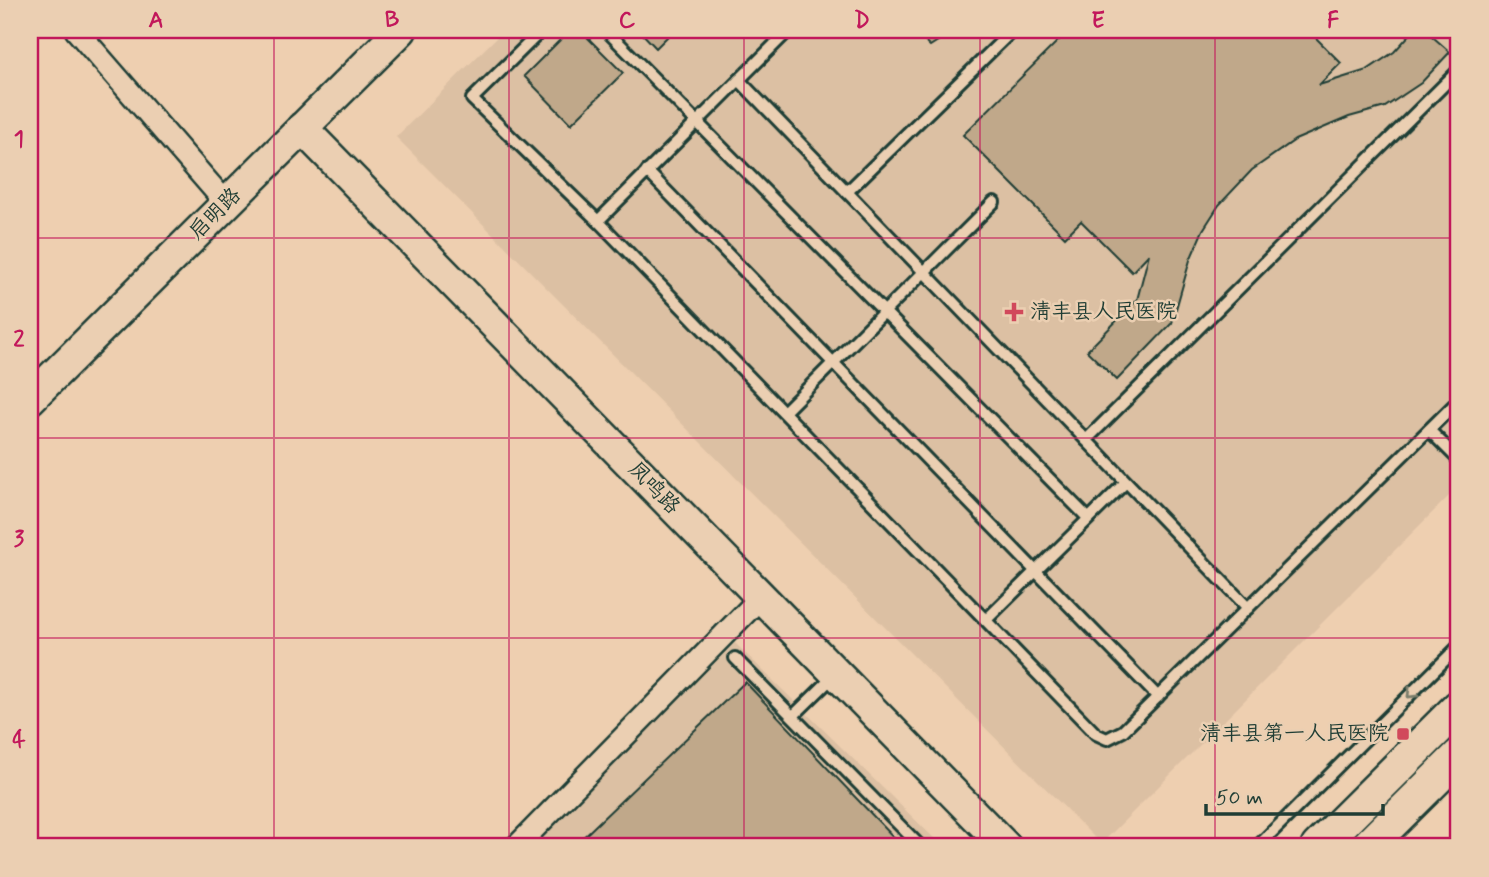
<svg xmlns="http://www.w3.org/2000/svg" width="1489" height="877" font-family="Mynerve,'LXGW WenKai TC',sans-serif">
<style>
.built{fill:#dcc0a3}
.building{fill:#c0a88a;stroke:#1f3d34;stroke-width:2}
.lines{fill:none;stroke-linecap:round;stroke-linejoin:round}
.lane-casing{stroke:#1f3d34;stroke-width:16}
.street-casing{stroke:#1f3d34;stroke-width:26}
.secondary-casing{stroke:#1f3d34;stroke-width:35}
.primary-casing{stroke:#1f3d34;stroke-width:38}
.lane{stroke:#ebcfb2;stroke-width:10}
.street{stroke:#ebcfb2;stroke-width:21}
.secondary{stroke:#ebcfb2;stroke-width:30}
.primary{stroke:#ebcfb2;stroke-width:33}
.oneway{stroke:#7b7f6d}
.grid{fill:none;stroke:#c2185b;stroke-width:2;stroke-opacity:0.55}
.poi-dot{fill:#d1495b;stroke:#ebcfb2;stroke-width:2.5}
.labels{text-anchor:middle;dominant-baseline:central;stroke-width:5;stroke-linejoin:round;paint-order:stroke}
.street-label{font-size:21px;fill:#1f3d34;stroke:#ebcfb2}
.poi-label{font-size:21px;fill:#1f3d34;stroke:#ebcfb2;text-anchor:start}
.neatline{fill:none;stroke:#c2185b;stroke-width:2.5}
.grid-label{font-size:23px;text-anchor:middle;font-weight:bold;fill:#c2185b}
</style>
<rect width="100%" height="100%" fill="#eecfb0"/>
<filter id="ink" filterUnits="userSpaceOnUse"><feTurbulence type="fractalNoise" baseFrequency=".0143" numOctaves="2"/><feDisplacementMap in="SourceGraphic" scale="14" xChannelSelector="R" yChannelSelector="G"/><feConvolveMatrix kernelMatrix="1 2 1 2 8 2 1 2 1" color-interpolation-filters="sRGB"/></filter>
<g filter="url(#ink)">
<!-- built -->
<g class="built">
<path d="M504,30H1459V486L1101,844L396,137Z"/>
<path d="M735,643L943,847H530Z"/>
</g>
<!-- building -->
<g class="building">
<path d="M570,30H580L623,73L571,124L524,76Z"/>
<path d="M639,30H674L656,48Z"/>
<path d="M913,30H955L930,46Z"/>
<path d="M1069,30H1308L1341,63L1319,85L1367,70L1394,52L1414,30H1425L1450,52L1421,83L1385,107L1349,117L1295,140L1252,170L1219,205L1203,230L1190,260L1172,323L1117,380L1087,351L1137,300L1149,254L1132,272L1081,221L1065,237L963,135Z"/>
<path d="M745,682L903,847H573Z"/>
</g>
<g class="lines">
<!-- lane casing -->
<g class="lane-casing">
<g id="lane">
<path d="M542,30L472,99L598,221L1096,734L1107,739L1123,731L1459,400"/>
<path d="M606,30L1088,518"/>
<path d="M739,80L1248,608"/>
<path d="M647,171L1158,697"/>
<path d="M847,192L1013,30"/>
<path d="M598,221L789,30"/>
<path d="M784,412L994,202"/>
<path d="M1429,430L1459,460"/>
<path d="M1086,440L1459,70"/>
<path d="M986,620L1126,482"/>
<path d="M735,658L921,847"/>
<path d="M793,716L836,674"/>
<path d="M1257,847L1459,646"/>
</g>
</g>
<!-- street casing -->
<g class="street-casing">
<g id="street">
<path d="M76,30L226,203"/>
<path d="M516,847L761,597"/>
</g>
</g>
<!-- secondary casing -->
<g class="secondary-casing">
<g id="secondary">
<path d="M302,128L1006,847"/>
<path d="M30,399L401,30"/>
</g>
</g>
<!-- primary casing -->
<g class="primary-casing">
<g id="primary">
<path d="M1318,847L1459,707"/>
<path d="M1367,847L1459,756"/>
</g>
</g>
<!-- lane -->
<use href="#lane" class="lane"/>
<!-- street -->
<use href="#street" class="street"/>
<!-- secondary -->
<use href="#secondary" class="secondary"/>
<!-- primary -->
<use href="#primary" class="primary"/>
</g>
<!-- one-way arrows -->
<defs><path id="oneway-chevron" d="M-2-3.5L2.5 0L-2 3.5" fill="none" stroke-width="1.6" stroke-linecap="round" stroke-linejoin="round" transform="scale(1.75)"/></defs>
<use class="oneway" href="#oneway-chevron" transform="translate(1411 694) rotate(135)"/>
</g>
<!-- grid -->
<path class="grid" d="M274,30V847M509,30V847M744,30V847M980,30V847M1215,30V847M30,238H1459M30,438H1459M30,638H1459"/>
<!-- markers -->
<g class="poi-dot">
<path d="M1010.5 301.5h7v7h7v7h-7v7h-7v-7h-7v-7h7z"/>
<rect x="1396" y="727" width="14" height="14" rx="3.5"/>
</g>
<g class="labels">
<!-- street labels -->
<g class="street-label">
<text transform="translate(215 214) rotate(-45)">启明路</text>
<text transform="translate(654 488) rotate(46)">凤鸣路</text>
</g>
<!-- poi labels -->
<g class="poi-label">
<text x="1030" y="312">清丰县人民医院</text>
<text x="1389" y="734" text-anchor="end">清丰县第一人民医院</text>
</g>
</g>
<!-- margin -->
<rect width="1489" height="877" fill="none" stroke="#ebcfb2" stroke-width="77"/>
<!-- scale -->
<path d="M1206 804v10h177v-10" fill="none" stroke="#1f3d34" stroke-width="3.5"/>
<text x="1216" y="804" font-size="21" fill="#1f3d34" stroke="#ebcfb2" stroke-width="5" paint-order="stroke">50 m</text>
<rect x="38" y="38" width="1412" height="800" class="neatline"/>
<g class="grid-label">
<text x="156" y="27">A</text>
<text x="392" y="27">B</text>
<text x="627" y="27">C</text>
<text x="862" y="27">D</text>
<text x="1098" y="27">E</text>
<text x="1333" y="27">F</text>
<text x="19" y="146">1</text>
<text x="19" y="346">2</text>
<text x="19" y="546">3</text>
<text x="19" y="746">4</text>
</g>
</svg>
